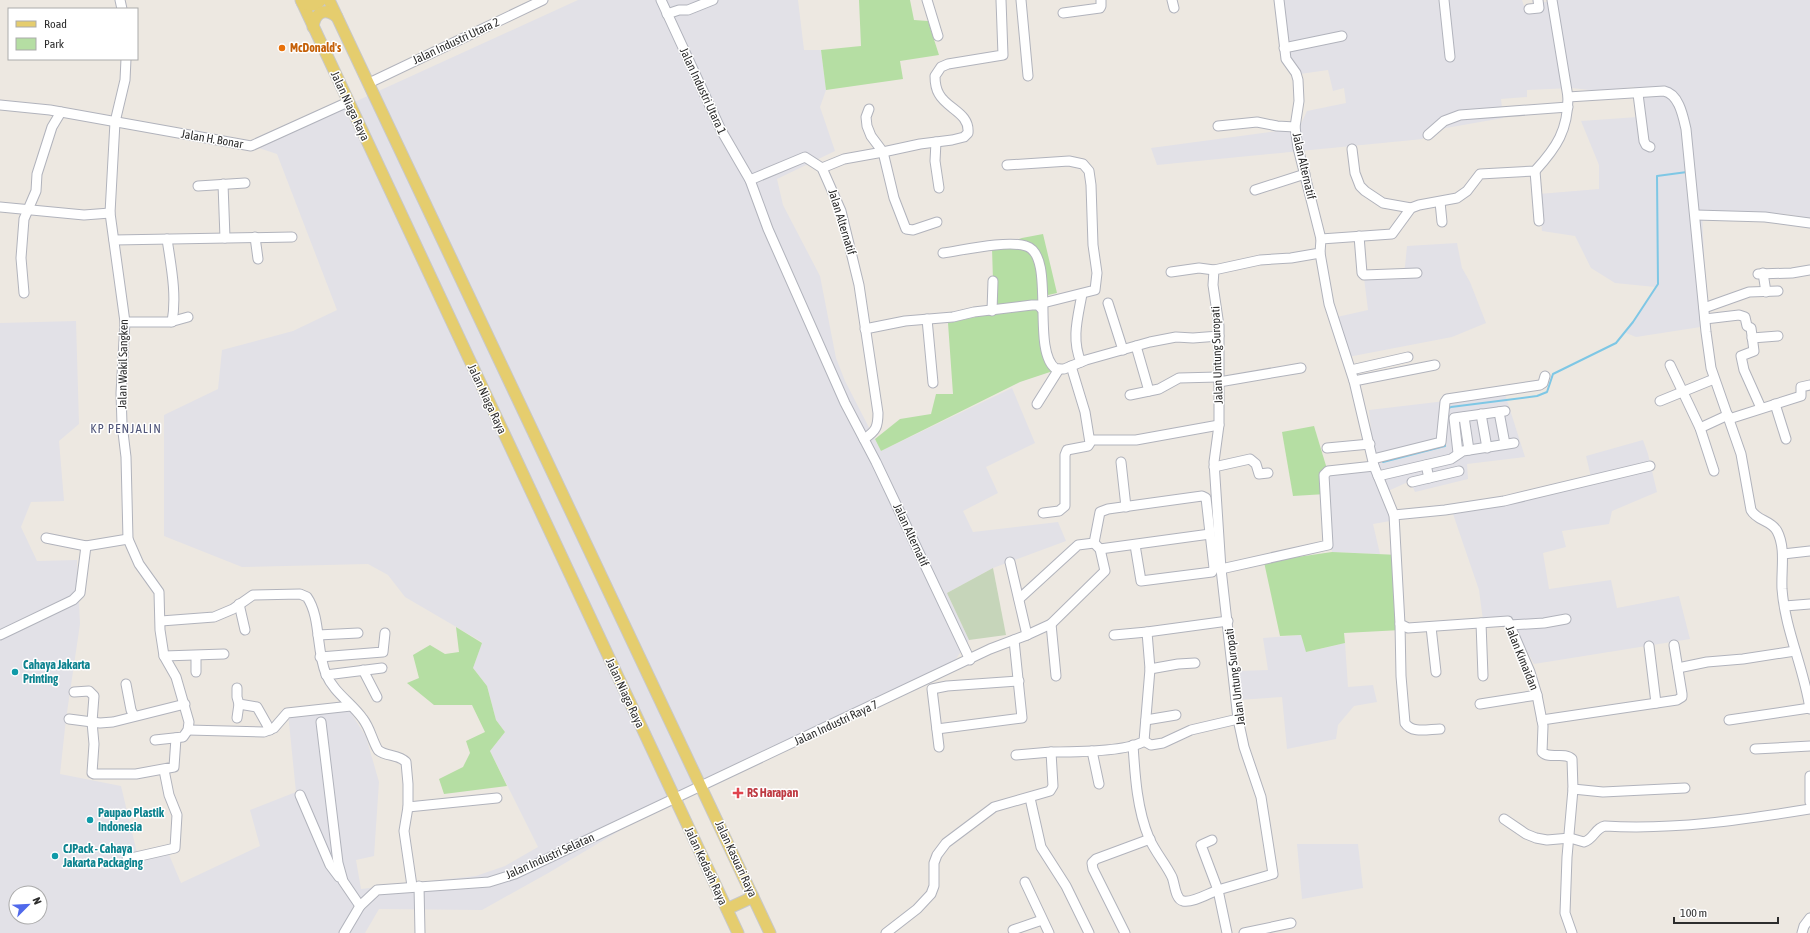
<svg xmlns="http://www.w3.org/2000/svg" width="1810" height="933" font-family="'Asap Condensed',sans-serif">
<style>
.industrial{fill:#e2e1e7;fill-rule:evenodd}
.green{fill:#b5dea3}
.cemetery{fill:#c6d5ba}
.lines{fill:none;stroke-linecap:round;stroke-linejoin:round}
.stream{stroke:#7ec7e5;stroke-width:2}
.minor-casing{stroke:#b1b3bc;stroke-width:11}
.major-casing{stroke:#c8c8c8;stroke-width:13}
.minor{stroke:#fff;stroke-width:9}
.major{stroke:#e5cd6e;stroke-width:11}
.food-dot{fill:#e8710a;stroke:#fff;stroke-width:1.5}
.culture-dot{fill:#0f9aa8;stroke:#fff;stroke-width:1.5}
.health-dot{fill:#e0444e;stroke:#fff;stroke-width:1.5}
.labels{text-anchor:middle;dominant-baseline:central;stroke-width:3;stroke-linejoin:round;paint-order:stroke}
.street-label{font-size:12px;fill:#2d2d2d;stroke:#fff}
.food-label{font-size:12px;font-weight:bold;fill:#c56008;stroke:#fff;text-anchor:start}
.culture-label{font-size:12px;font-weight:bold;fill:#0d838f;stroke:#fff;text-anchor:start}
.health-label{font-size:12px;font-weight:bold;fill:#be3a42;stroke:#fff;text-anchor:start}
.neighbourhood-label{font-size:13px;letter-spacing:1px;fill:#51577b;stroke:#fff}
</style>
<rect width="100%" height="100%" fill="#ede8e1"/>
<!-- industrial -->
<g class="industrial">
<path d="M578,0H798L804,50H821L826,90L820,107L835,151L777,179L783,205L820,276L836,358L845,381L881,451L1012,388L1035,443L986,467L998,493L963,511L973,532L1058,522L1066,541L993,568L947,593L969,640L951,666L720,771L550,872L482,910L379,909L365,933H0V323L76,321L79,424L59,441L64,501L31,502L21,527L37,561L77,560L80,624L66,719L60,774L121,786L137,853L167,850L181,883L260,846L250,810L296,792L288,713L345,703L366,737L379,782L374,856L356,860L361,889L476,876L505,866L538,847L490,751L505,732L496,720L487,686L473,668L482,642L405,597L388,575L368,564L242,567L164,536V415L218,389L222,350L293,331L337,310L277,154L256,147ZM16,893H40V917H16Z"/>
<path d="M1282,0H1522L1524,6L1556,0H1810V218L1786,214L1702,211L1707,326L1636,337L1626,333L1655,287L1615,283L1591,268L1575,236L1542,231L1539,194L1599,189V165L1581,121L1638,117L1634,87L1598,91L1572,88L1527,90V97L1501,99L1503,118L1423,132V139L1157,165L1151,148L1299,128L1307,111L1346,103L1344,88L1333,91L1328,70L1300,74L1293,64L1285,40Z"/>
<path d="M1457,243L1462,268L1470,282L1486,323L1452,337L1348,357L1337,317L1368,310L1364,278L1404,276L1407,246Z"/>
<path d="M1505,394L1525,457L1467,464L1468,479L1415,492L1410,481L1386,492L1396,520L1373,524L1380,554L1332,552L1326,494L1327,469L1374,463L1369,410Z"/>
<path d="M1643,440L1648,454L1657,492L1612,511L1609,524L1562,531L1566,547L1543,553L1549,589L1611,580L1617,608L1679,596L1690,639L1534,664L1508,616L1483,620L1479,590L1452,511L1591,477L1586,456Z"/>
<path d="M1301,635L1307,652L1345,643L1348,687L1373,685L1377,702L1354,706L1338,725L1336,739L1287,749L1282,697L1238,700L1235,671L1268,670L1263,638Z"/>
<path d="M1297,844H1358L1363,888L1302,899Z"/>
</g>
<!-- green -->
<g class="green">
<path d="M859,0H910L914,20L928,21L939,55L900,61L903,79L826,90L821,50L861,46Z"/>
<path d="M1043,234L1057,293L1039,297L1053,371L1020,382L881,451L875,439L900,419L931,414L936,394H953L948,323L994,313L992,248L1022,238Z"/>
<path d="M1314,426L1327,469L1326,494L1293,496L1282,432Z"/>
<path d="M1332,552L1399,555L1401,630L1344,633L1345,643L1306,652L1301,635L1280,636L1264,562Z"/>
<path d="M456,627L482,643L473,668L487,686L496,720L505,732L490,751L507,786L444,794L439,779L463,767L470,753L466,741L485,732L472,705H434L407,683L419,678L413,655L430,645L445,654L459,652Z"/>
</g>
<!-- cemetery -->
<path class="cemetery" d="M993,568L1006,635L969,640L947,593Z"/>
<g class="lines">
<!-- stream -->
<g class="stream">
<path d="M1446,410L1451,407L1537,396L1547,392L1553,374L1616,343L1633,322L1658,284L1657,176L1687,172"/>
<path d="M1383,462L1445,446V443"/>
</g>
<!-- minor casing -->
<g class="minor-casing">
<g id="minor">
<path d="M120,0L122,9"/>
<path d="M661,0L721,130L750,180L768,229L845,403L876,462L970,660"/>
<path d="M927,0L938,36"/>
<path d="M1021,0L1028,76"/>
<path d="M1172,0L1174,8"/>
<path d="M1279,0L1286,59L1296,73L1298,80L1299,101L1295,127L1298,148L1321,239"/>
<path d="M1444,0L1450,57"/>
<path d="M1529,9L1539,8L1538,0"/>
<path d="M1063,13L1100,8L1101,6V0"/>
<path d="M667,14L679,10H688L713,0"/>
<path d="M1284,48L1342,36"/>
<path d="M126,59L125,80L115,122L110,213L125,322L121,393L122,424L126,457L128,539L139,564L159,592L160,630L164,656L176,677L189,722L188,730L183,737L155,740"/>
<path d="M369,83L543,0"/>
<path d="M1638,94L1644,141L1646,145L1650,147"/>
<path d="M1568,97L1664,91C1679,94 1683,116 1686,129L1706,332L1711,368L1741,454L1751,510C1757,521 1771,520 1777,531C1786,548 1781,569 1782,589C1785,630 1804,668 1810,709"/>
<path d="M0,105L50,110L251,146L348,102"/>
<path d="M869,109L866,117L867,126L871,136L883,152L894,198L906,229L913,230L937,222"/>
<path d="M1218,126L1257,122L1277,126L1295,127"/>
<path d="M1428,135L1444,121L1460,115L1568,107"/>
<path d="M936,142L935,161L939,188"/>
<path d="M1352,149L1355,173L1360,186L1365,191L1383,203L1411,208"/>
<path d="M1007,165L1069,161L1083,164L1089,171L1091,185L1093,245L1097,273L1095,290L1043,303"/>
<path d="M822,168L844,159L883,152L920,144L952,140L964,137L968,133C970,113 947,109 939,94C936,89 935,81 935,76L941,67L948,64L1003,55L1001,0"/>
<path d="M1535,171L1539,221"/>
<path d="M750,180L805,157L822,168L841,211L859,285L878,413C878,427 876,431 864,439"/>
<path d="M223,184L225,238"/>
<path d="M198,186L245,183"/>
<path d="M1255,190L1305,174"/>
<path d="M1440,202L1442,222"/>
<path d="M0,207L84,215L110,213"/>
<path d="M1696,215L1765,217L1810,223"/>
<path d="M1359,236L1362,273L1364,275L1417,273"/>
<path d="M255,237L258,259"/>
<path d="M167,239C171,266 177,295 172,322"/>
<path d="M114,240L292,237"/>
<path d="M943,253C964,250 1007,240 1026,246C1057,255 1030,351 1056,369H1064L1086,360L1150,342L1176,337L1193,338L1219,336"/>
<path d="M1320,253L1329,304L1354,381L1374,466L1394,515L1400,624L1408,628L1508,621L1530,672L1537,695L1543,726L1542,752C1550,760 1564,751 1572,759L1573,789L1567,857L1565,913L1572,933"/>
<path d="M1171,272L1199,268L1214,270"/>
<path d="M1763,273L1766,292"/>
<path d="M1758,274L1792,273L1810,270"/>
<path d="M24,293L21,258L24,219L36,191L37,174L52,127L61,112"/>
<path d="M1108,303L1123,350"/>
<path d="M1704,308L1749,292L1778,291"/>
<path d="M992,311L993,281"/>
<path d="M927,319L933,383"/>
<path d="M1705,319L1739,315L1745,317L1747,326L1751,328L1754,351L1741,356L1744,370L1761,408"/>
<path d="M125,322H170L188,317"/>
<path d="M865,329L905,321L953,317L974,312L1032,305H1038L1042,309"/>
<path d="M1752,338L1778,336"/>
<path d="M1136,346L1149,391"/>
<path d="M1081,362C1071,339 1078,317 1082,294"/>
<path d="M1670,365L1700,428L1714,471"/>
<path d="M1351,370L1408,357"/>
<path d="M1354,381L1435,365"/>
<path d="M1219,382L1301,368"/>
<path d="M1130,395L1159,389L1179,378L1218,377"/>
<path d="M1660,401L1714,379"/>
<path d="M1037,404L1059,369"/>
<path d="M1775,404L1786,439"/>
<path d="M1499,412L1505,444"/>
<path d="M1481,414L1487,448"/>
<path d="M1464,417L1469,450"/>
<path d="M1729,419L1801,396V387L1810,385"/>
<path d="M1700,428L1728,415"/>
<path d="M1090,440H1136L1219,425"/>
<path d="M1327,448L1370,444"/>
<path d="M1458,453L1454,418L1505,411"/>
<path d="M1373,459L1441,442L1445,402L1447,399L1540,385L1543,383L1545,376"/>
<path d="M1121,462L1126,507"/>
<path d="M1426,465L1429,478L1459,471"/>
<path d="M1214,467L1250,459L1256,464L1259,474L1268,473"/>
<path d="M1378,476L1451,459L1463,451L1514,443"/>
<path d="M1412,482L1429,478"/>
<path d="M1043,513L1059,511L1065,506V455L1067,450L1088,446L1090,443L1085,412L1071,366"/>
<path d="M1394,515L1445,510L1504,501L1650,466"/>
<path d="M46,538L86,546L128,539"/>
<path d="M1100,549L1210,534"/>
<path d="M1783,554L1810,551"/>
<path d="M1221,569L1328,545L1324,475L1328,471L1374,466"/>
<path d="M1019,599L1078,545L1094,543"/>
<path d="M239,604L245,630"/>
<path d="M1785,606L1810,604"/>
<path d="M161,621L214,617L233,609L253,595L300,594L307,597C321,617 316,651 326,674C334,693 352,703 363,719C370,728 372,740 378,750C386,757 398,754 406,762L408,784V807L404,831L412,886"/>
<path d="M1481,623L1483,676"/>
<path d="M1051,624L1056,676"/>
<path d="M1400,624L1401,676L1405,723C1412,734 1429,729 1440,729"/>
<path d="M1510,625L1544,623L1566,619"/>
<path d="M1431,627L1436,672"/>
<path d="M0,635L73,600L80,593L86,546"/>
<path d="M318,635L358,633"/>
<path d="M1027,635L1051,624L1105,571L1100,549L1094,543L1100,512L1108,509L1202,496L1206,498L1214,568L1212,572L1141,581L1135,545"/>
<path d="M1114,635L1147,632"/>
<path d="M1649,646L1656,703"/>
<path d="M164,656L224,654"/>
<path d="M320,657L383,652L385,633"/>
<path d="M1678,668L1707,662L1743,659L1795,651"/>
<path d="M1150,669L1178,664L1195,663"/>
<path d="M363,670L377,697"/>
<path d="M196,672V656"/>
<path d="M326,675L382,668"/>
<path d="M126,684L131,710L134,716"/>
<path d="M237,688V697L239,704L257,707L270,730"/>
<path d="M74,692L89,691L94,696L92,722L94,744L92,773L94,774H136L174,767L176,738"/>
<path d="M1480,704L1537,695"/>
<path d="M237,718L239,704"/>
<path d="M69,719L100,723L113,722L185,704"/>
<path d="M1146,720L1176,715"/>
<path d="M1542,720L1677,700L1682,697V694L1674,645"/>
<path d="M1729,720L1810,708"/>
<path d="M321,722L338,863L343,881L360,906"/>
<path d="M937,729L1022,718L1014,640"/>
<path d="M188,730L264,732L274,728L287,713L351,706"/>
<path d="M1144,741L1151,745L1163,743L1191,730L1238,719"/>
<path d="M1133,745C1135,776 1137,809 1149,838C1155,852 1166,864 1172,877C1175,884 1175,899 1183,901C1193,903 1209,893 1218,890L1201,845L1212,840"/>
<path d="M939,747L932,689L947,686L1019,681"/>
<path d="M1755,749L1810,746"/>
<path d="M1092,751L1099,784"/>
<path d="M1016,755L1051,752"/>
<path d="M1810,776V802"/>
<path d="M1573,789L1603,792L1685,788"/>
<path d="M300,795L330,865L339,877"/>
<path d="M1030,798L1041,847L1066,886L1089,933"/>
<path d="M408,807L497,798"/>
<path d="M1504,819L1526,834L1536,838L1547,840L1570,838L1584,842C1594,839 1595,828 1605,826C1674,830 1742,820 1810,809"/>
<path d="M127,859L175,848L177,815L169,795L164,770"/>
<path d="M1025,882L1049,933"/>
<path d="M419,886L420,933"/>
<path d="M1013,930L1042,920"/>
<path d="M344,933L360,906L377,890L489,882L515,874L990,649L1027,635L1010,562"/>
<path d="M886,933L917,909L931,894L934,886V863L937,855L946,843L994,807L1050,791L1053,786L1051,752C1072,752 1129,752 1144,741L1150,669L1147,632L1228,621"/>
<path d="M1125,933L1093,869L1092,863L1096,859L1150,839"/>
<path d="M1227,933L1218,890L1273,874L1261,797L1244,747L1238,719L1221,569L1214,462L1219,425V326L1213,285L1214,270L1260,260L1291,258L1320,253L1321,239L1392,234L1411,208L1419,205L1457,198L1467,191L1480,174L1535,171C1557,147 1568,130 1568,97L1552,0"/>
<path d="M1244,933L1291,923"/>
<path d="M1802,933L1804,926L1810,918"/>
</g>
</g>
<!-- major casing -->
<g class="major-casing">
<g id="major">
<path d="M301,0L738,933"/>
<path d="M329,0L770,933"/>
<path d="M302,2C309,6 315,7 321,0"/>
<path d="M313,27C315,12 325,7 337,17"/>
<path d="M727,909L753,897"/>
</g>
</g>
<!-- minor -->
<use href="#minor" class="minor"/>
<!-- major -->
<use href="#major" class="major"/>
</g>
<!-- markers -->
<circle class="food-dot" cx="282" cy="48" r="4"/>
<g class="culture-dot">
<circle cx="15" cy="672" r="4"/>
<circle cx="90" cy="820" r="4"/>
<circle cx="55" cy="856" r="4"/>
</g>
<path class="health-dot" d="M736 787h4v4h4v4h-4v4h-4v-4h-4v-4h4z"/>
<g class="labels">
<!-- street labels -->
<g class="street-label">
<text transform="translate(456 41) rotate(-25)">Jalan Industri Utara 2</text>
<text transform="translate(703 91) rotate(65)">Jalan Industri Utara 1</text>
<text transform="translate(350 106) rotate(65)">Jalan Niaga Raya</text>
<text transform="translate(212 139) rotate(10)">Jalan H. Bonar</text>
<text transform="translate(1304 166) rotate(77)">Jalan Alternatif</text>
<text transform="translate(842 222) rotate(73)">Jalan Alternatif</text>
<text transform="translate(1217 355) rotate(-92)">Jalan Untung Suropati</text>
<text transform="translate(123 364) rotate(-89)">Jalan Wakil Sangken</text>
<text transform="translate(487 399) rotate(65)">Jalan Niaga Raya</text>
<text transform="translate(911 535) rotate(65)">Jalan Alternatif</text>
<text transform="translate(1522 658) rotate(68)">Jalan Kimaidan</text>
<text transform="translate(1235 677) rotate(-97)">Jalan Untung Suropati</text>
<text transform="translate(625 693) rotate(65)">Jalan Niaga Raya</text>
<text transform="translate(836 723) rotate(-25)">Jalan Industri Raya 7</text>
<text transform="translate(550 856) rotate(-24)">Jalan Industri Selatan</text>
<text transform="translate(736 859) rotate(65)">Jalan Kasuari Raya</text>
<text transform="translate(706 866) rotate(65)">Jalan Kedasih Raya</text>
</g>
<!-- food labels -->
<g class="food-label">
<text x="290" y="48">McDonald's</text>
</g>
<!-- culture labels -->
<g class="culture-label">
<text x="23" y="665">Cahaya Jakarta<tspan x="23" dy="14">Printing</tspan></text>
<text x="98" y="813">Paupao Plastik<tspan x="98" dy="14">Indonesia</tspan></text>
<text x="63" y="849">CJPack - Cahaya<tspan x="63" dy="14">Jakarta Packaging</tspan></text>
</g>
<!-- health labels -->
<g class="health-label">
<text x="747" y="793">RS Harapan</text>
</g>
<!-- neighbourhood labels -->
<g class="neighbourhood-label">
<text x="126" y="428">KP PENJALIN</text>
</g>
</g>
<!-- legend -->
<rect x="8" y="8" width="130" height="52" fill="#ffffff" stroke="#ababab"/>
<rect x="16" y="21" width="20" height="6" fill="#e5cd6e" stroke="#ababab"/>
<text x="44" y="28" font-size="12" fill="#2d2d2d">Road</text>
<rect x="16" y="38" width="20" height="12" fill="#b5dea3" stroke="#ababab"/>
<text x="44" y="48" font-size="12" fill="#2d2d2d">Park</text>
<!-- north arrow -->
<g transform="translate(28 905) rotate(66)"><circle r="19" fill="#ffffff" stroke="#ababab"/>
<path d="M0-3L7 15L0 10L-7 15Z" fill="#5069eb"/>
<text y="-6" font-size="11" font-weight="bold" text-anchor="middle" fill="#2d2d2d">N</text>
</g>
<!-- scale -->
<path d="M1674 917v6h104v-6" fill="none" stroke="#2d2d2d" stroke-width="2"/>
<text x="1680" y="917" font-size="12" fill="#2d2d2d" stroke="#ffffff" stroke-width="3" paint-order="stroke">100 m</text>
</svg>
